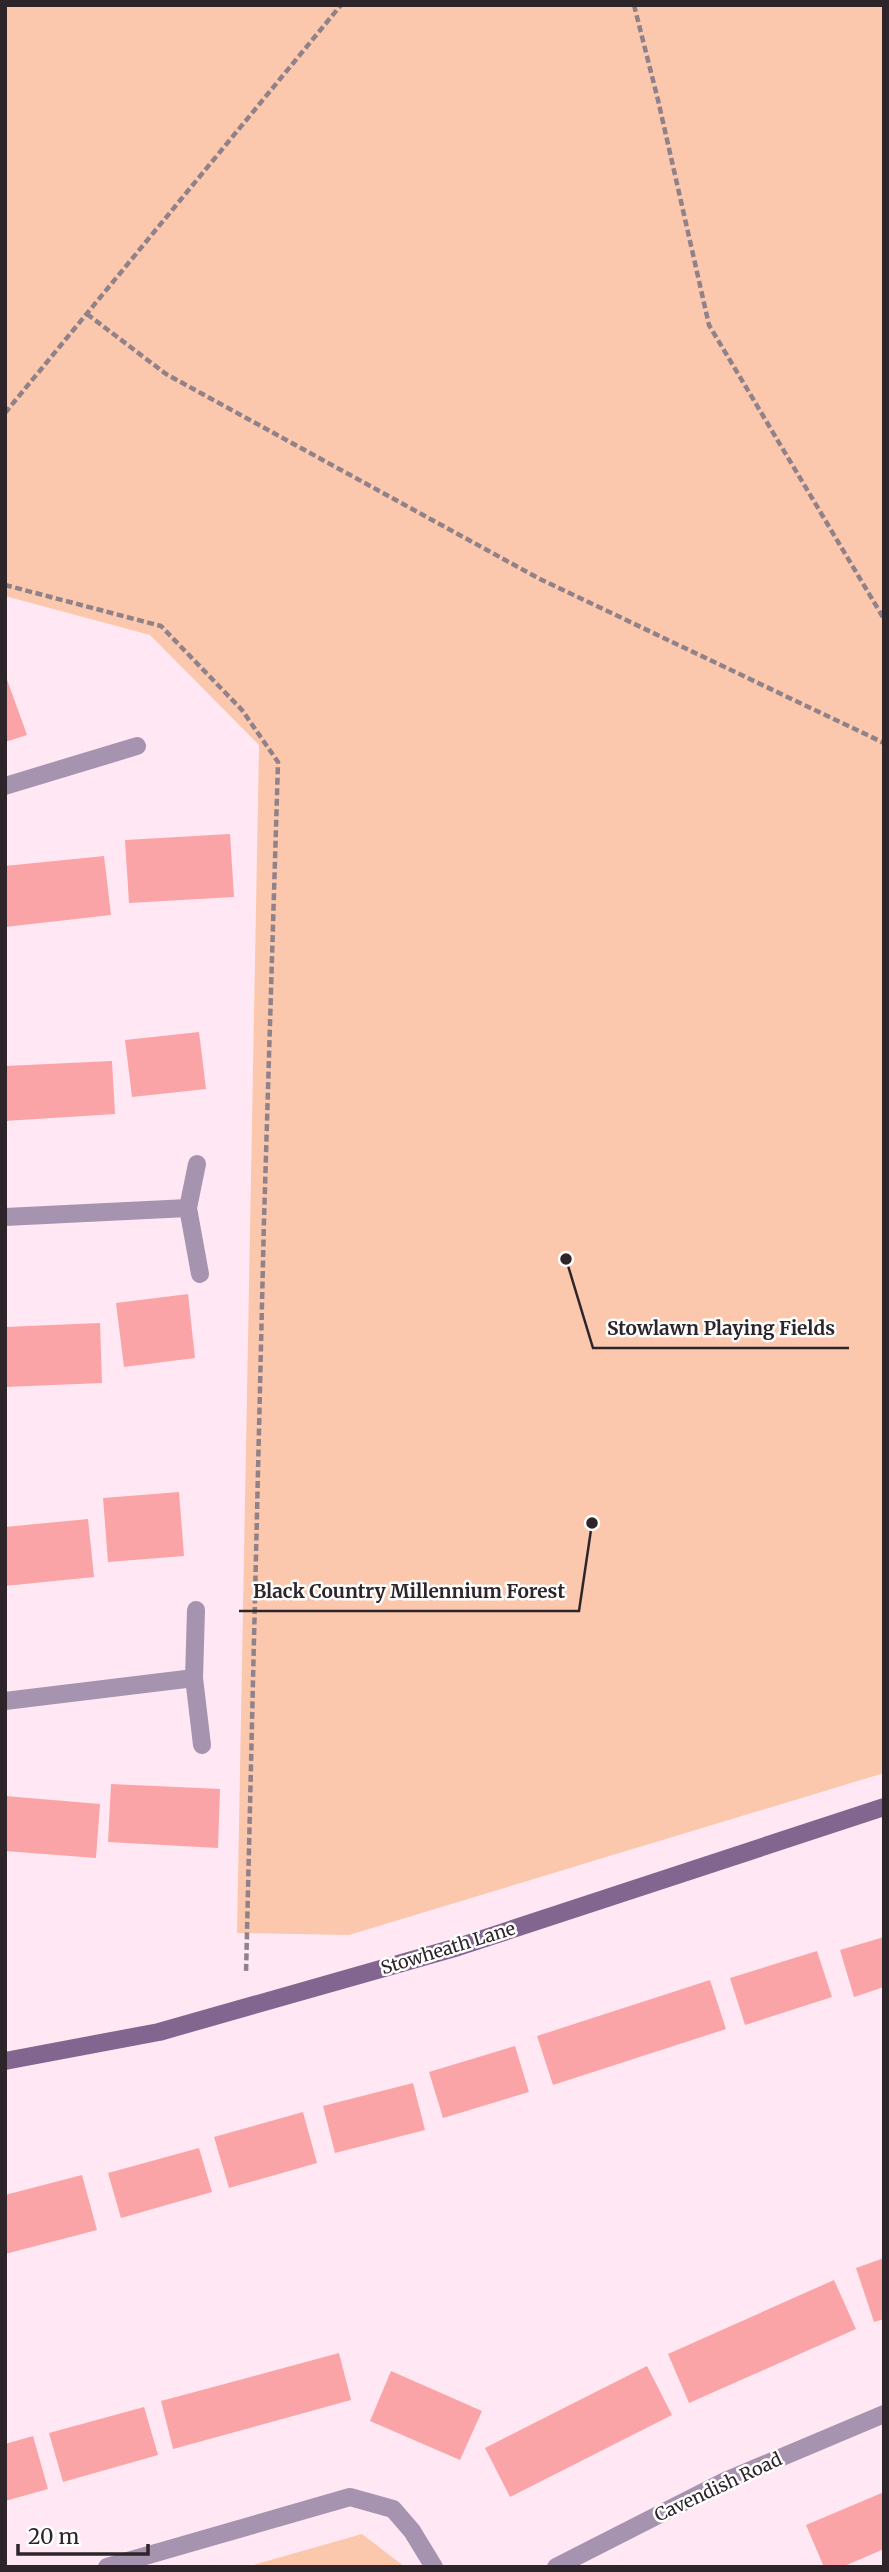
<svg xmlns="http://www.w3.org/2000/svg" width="889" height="2572" font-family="Merriweather,serif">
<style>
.green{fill:#fbc8ae}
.building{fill:#fba4a7}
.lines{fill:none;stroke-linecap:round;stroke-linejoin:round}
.path{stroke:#918189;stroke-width:4.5;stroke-dasharray:7 3.5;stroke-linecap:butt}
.lane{stroke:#a693af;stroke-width:18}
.street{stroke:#a693af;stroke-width:18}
.secondary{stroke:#82668f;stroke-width:18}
.labels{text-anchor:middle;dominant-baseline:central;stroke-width:5;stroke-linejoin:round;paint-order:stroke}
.street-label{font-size:18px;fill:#2e252a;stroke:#fff}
.leader{fill:none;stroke:#2e252a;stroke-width:2.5}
.callout-dot{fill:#2e252a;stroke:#fff;stroke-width:2.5}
.callout-label{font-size:19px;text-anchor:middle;font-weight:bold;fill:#2e252a;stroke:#fff;stroke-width:5;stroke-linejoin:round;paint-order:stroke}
</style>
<rect width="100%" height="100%" fill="#ffe8f3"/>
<!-- green -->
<g class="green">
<path d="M5,5H884V1773L349,1935L237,1933L259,745L150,635L5,596Z"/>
<path d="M362,2534L405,2567H246Z"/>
</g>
<!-- building -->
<g class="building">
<path d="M5,674L27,735L5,742Z"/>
<path d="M230,834L234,897L129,903L125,840Z"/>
<path d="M104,856L111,915L5,927V866Z"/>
<path d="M199,1032L206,1089L132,1097L125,1040Z"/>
<path d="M112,1061L115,1114L5,1121V1066Z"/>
<path d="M188,1294L195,1358L124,1367L116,1303Z"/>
<path d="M100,1323L102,1383L5,1387V1327Z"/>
<path d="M179,1492L184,1556L108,1562L103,1498Z"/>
<path d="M88,1519L94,1577L5,1586V1527Z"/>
<path d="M111,1784L220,1789L218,1848L108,1842Z"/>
<path d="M5,1796L100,1804L96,1858L5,1851Z"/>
<path d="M884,1937V1987L854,1997L840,1950Z"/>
<path d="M817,1951L832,1997L745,2025L730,1978Z"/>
<path d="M710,1980L726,2029L553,2085L537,2036Z"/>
<path d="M515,2046L529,2092L443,2118L429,2072Z"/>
<path d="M413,2083L425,2130L335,2153L323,2106Z"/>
<path d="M303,2112L317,2163L229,2188L214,2137Z"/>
<path d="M199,2148L212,2192L121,2218L108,2173Z"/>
<path d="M82,2175L97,2230L5,2254V2195Z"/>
<path d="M884,2258V2319L874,2322L856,2268Z"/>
<path d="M834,2280L856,2329L689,2403L668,2354Z"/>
<path d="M339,2353L351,2400L173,2449L161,2401Z"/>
<path d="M647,2366L672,2415L510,2497L485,2448Z"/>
<path d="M391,2371L482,2411L460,2460L370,2421Z"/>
<path d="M144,2407L158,2455L63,2482L49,2433Z"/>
<path d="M33,2436L48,2489L5,2501V2444Z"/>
<path d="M884,2492V2549L842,2567H824L806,2525Z"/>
</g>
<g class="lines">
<!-- path -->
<g class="path">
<path d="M634,5L658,100L709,325L884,619"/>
<path d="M87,314L166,374L538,578L884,743"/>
<path d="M5,413L341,5"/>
<path d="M5,585L161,626L242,710L278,762L264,1220L246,1974"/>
</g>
<!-- lane -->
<g class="lane">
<path d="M5,786L137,746"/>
<path d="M197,1164L188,1208L200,1274"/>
<path d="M5,1217L188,1208"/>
<path d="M196,1610L194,1678L202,1745"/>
<path d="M5,1701L194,1678"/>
</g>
<!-- street -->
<g class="street">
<path d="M107,2567L350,2497L393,2509L412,2531L434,2567"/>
<path d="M556,2567L725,2481L884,2414"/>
</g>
<!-- secondary -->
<path class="secondary" d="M5,2061L159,2032L458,1947L884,1807"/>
</g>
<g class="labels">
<!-- street labels -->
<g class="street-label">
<text transform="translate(448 1948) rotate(-17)">Stowheath Lane</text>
<text transform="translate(718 2487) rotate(-25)">Cavendish Road</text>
</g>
</g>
<!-- callouts -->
<path class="leader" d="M566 1259L593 1348H849M592 1523L579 1611H239"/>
<g class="callout-dot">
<circle cx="566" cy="1259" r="7"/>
<circle cx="592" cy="1523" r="7"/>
</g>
<g class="callout-label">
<text x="721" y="1335">Stowlawn Playing Fields</text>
<text x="409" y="1598">Black Country Millennium Forest</text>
</g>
<!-- border -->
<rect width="889" height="2572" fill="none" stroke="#2e252a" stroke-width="14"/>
<!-- scale -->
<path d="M18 2544v10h130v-10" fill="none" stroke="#2e252a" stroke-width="3.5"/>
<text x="28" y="2544" font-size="21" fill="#2e252a" stroke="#ffffff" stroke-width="5" paint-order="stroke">20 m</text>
</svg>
